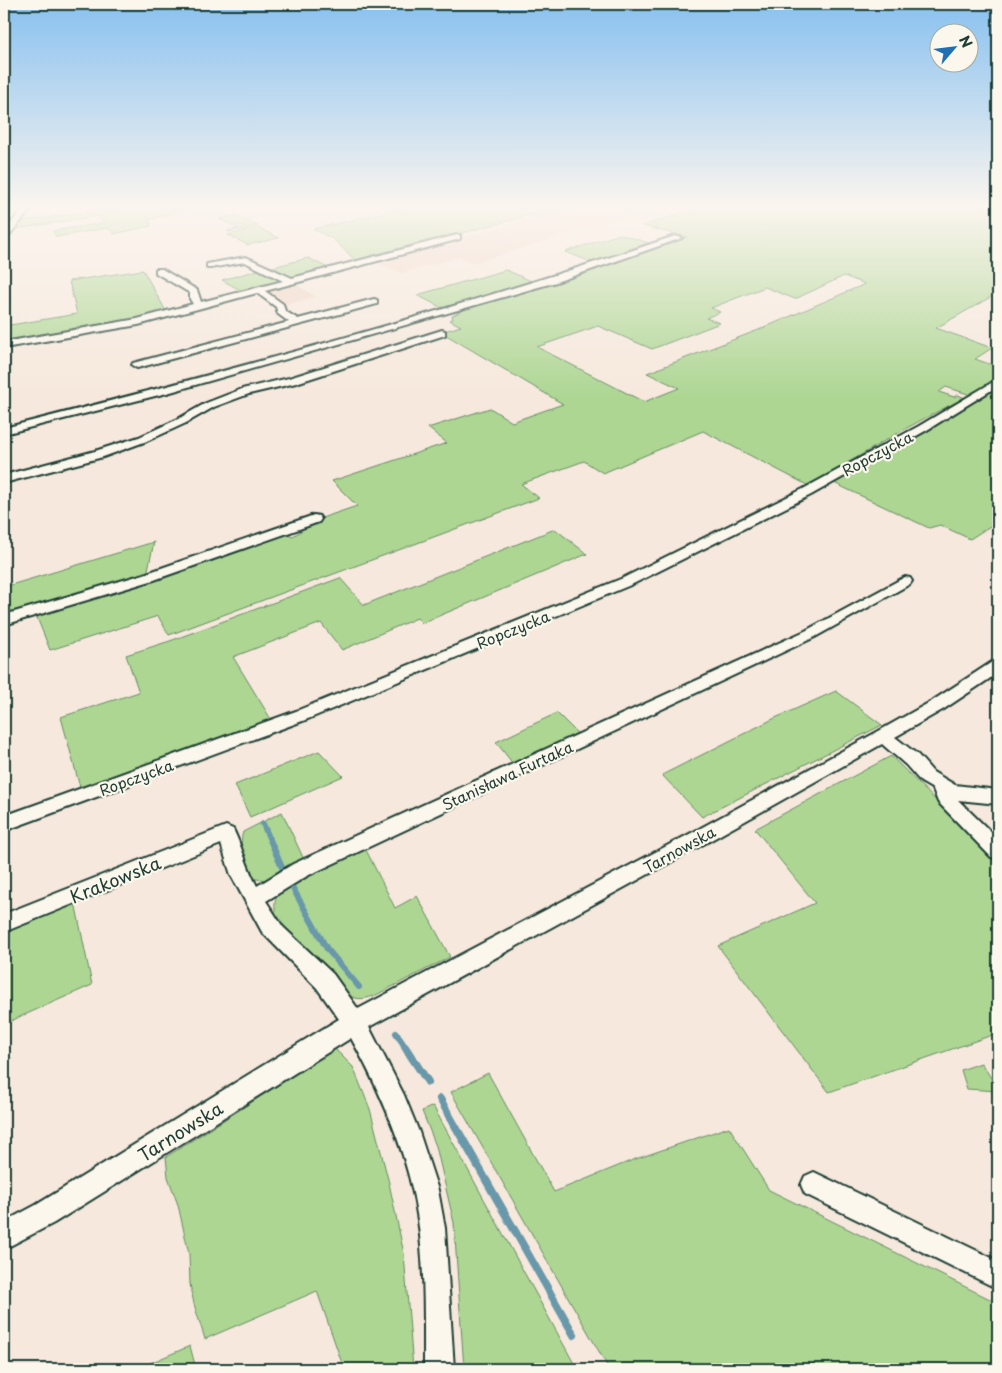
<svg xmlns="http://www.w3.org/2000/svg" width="1002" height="1373" font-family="'Playpen Sans',sans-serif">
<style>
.built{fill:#f0d6c8}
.green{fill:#add693;stroke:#668a64;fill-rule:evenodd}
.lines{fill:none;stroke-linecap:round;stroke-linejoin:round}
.stream-far1{stroke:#6898aa;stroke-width:6}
.stream{stroke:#6898aa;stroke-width:8}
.minor-casing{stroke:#1f3d34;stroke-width:4}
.primary-casing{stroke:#1f3d34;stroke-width:4}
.minor{fill:#fbf7ec;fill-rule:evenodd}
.primary{fill:#fbf7ec;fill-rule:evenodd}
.labels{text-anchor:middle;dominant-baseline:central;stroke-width:4.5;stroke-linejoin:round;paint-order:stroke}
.street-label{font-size:15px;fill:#1f3d34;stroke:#fbf7ec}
.near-street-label{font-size:18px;fill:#1f3d34;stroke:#fbf7ec}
</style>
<rect width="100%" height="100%" fill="#f6e8dc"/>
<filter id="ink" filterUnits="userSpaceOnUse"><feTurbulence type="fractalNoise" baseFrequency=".02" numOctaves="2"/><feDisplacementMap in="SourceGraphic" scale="10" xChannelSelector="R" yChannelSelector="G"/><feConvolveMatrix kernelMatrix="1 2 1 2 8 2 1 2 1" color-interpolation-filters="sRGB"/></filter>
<g filter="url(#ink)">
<!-- built -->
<g class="built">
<path d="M581,205H635L649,210L474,263L460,257L402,273L373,261Z"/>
<path d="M295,283L316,297L284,305L265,291Z"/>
</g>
<!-- green -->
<g class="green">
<path d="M122,205H213L182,210L149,220L151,226L114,234L108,228L56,237L53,231L104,223L98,216L15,229L23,221L123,207Z"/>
<path d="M417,205H569L352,262L354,259L333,239L313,229Z"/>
<path d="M704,205H998V293L936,328L992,348L975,359L998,367V378L971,395L946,387L939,392L954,397L958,395L965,398C911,423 860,456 809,486L703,431L603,473L584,461L521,484L539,498L169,635L158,616L50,650L36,615L285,533L293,536L301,531L304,524L357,506L332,481L447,443L428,428L490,408L512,422L563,404L441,332L461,326L449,320L453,319L452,316L472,305L578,276L687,237L643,226ZM844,276L865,284L761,329L647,373L679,388L644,402L537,347L598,326L652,349L720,323L706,318L720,312L711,308L765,287L795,299Z"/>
<path d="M236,215L258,226L229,232L227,231L238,228L219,219Z"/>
<path d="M258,228L279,238L248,245L228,235Z"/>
<path d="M620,234L655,245L597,264L565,252Z"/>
<path d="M308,258L328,268L290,278L269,268Z"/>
<path d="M262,269L282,280L242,291L222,280Z"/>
<path d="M143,270L166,311L123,322L4,342V326L77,314L69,281Z"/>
<path d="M506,270L536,283L444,309L417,295Z"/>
<path d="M998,385V521L970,539L940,525L929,528L834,483Z"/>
<path d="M555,529L587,554L422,623L417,618L342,650L321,623L233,657L272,721L81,791L61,717L139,692L126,655L170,641L340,578L364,605Z"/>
<path d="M154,542L147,574L4,617V587Z"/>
<path d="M836,691L882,725L702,817L662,775L773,719Z"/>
<path d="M557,713L578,734L514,765L496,742Z"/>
<path d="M319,751L343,776L250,817L235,785Z"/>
<path d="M891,756L998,862V1033L829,1092L718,946L815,903L755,829Z"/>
<path d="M282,812L306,864L270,880L254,879C245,867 238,847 243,832Z"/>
<path d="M365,848L395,908L417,896L450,957L374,996C361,1000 355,1000 344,992L277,919C273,904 274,896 285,885Z"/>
<path d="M75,902L92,985L4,1024V930Z"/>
<path d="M335,1049L353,1067L370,1109L389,1183L404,1254L413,1369H344L317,1291L205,1339L194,1304L190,1284L189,1254L178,1205L168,1177L166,1157Z"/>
<path d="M981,1063L998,1088V1091L967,1089L961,1070Z"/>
<path d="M488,1073L554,1192L633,1160L729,1127L769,1190L998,1303V1369H609L451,1092Z"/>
<path d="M433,1106L577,1369H464L454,1223L436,1146L422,1111Z"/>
<path d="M190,1346L196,1369H136Z"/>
</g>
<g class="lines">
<!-- stream-far1 -->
<g class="stream-far1">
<path d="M263,824L284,872"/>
<path d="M291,885L327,949L359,987"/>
<path d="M396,1033L406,1048"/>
</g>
<!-- stream -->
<g class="stream">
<path d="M405,1047L428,1082"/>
<path d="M440,1099L574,1335"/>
</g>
<!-- minor casing -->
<g class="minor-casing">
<g id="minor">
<path d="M27,205H34L7,238H4V231Z"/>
<path d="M457,235H460V239L265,291L283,304L285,311L298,319L374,299L377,300V304L141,367L137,368L132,365L133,363L289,322L278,314L276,307L257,293L138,325L4,348V342L137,319L193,304L190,299V293L156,273V269H162L197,290L201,302L283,281L245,262L210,268H207V264L246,257L292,278Z"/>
<path d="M675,236L682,238L556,282L167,393L4,434V428C229,371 455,310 675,236Z"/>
<path d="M442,330L445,331V335L296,383L249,394L214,407L186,423L147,441L103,457L4,483V475L95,451L139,437L178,419L206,403L242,389L289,378Z"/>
<path d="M998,379V386L927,430L811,495L633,584L308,719L4,831V816L296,711L623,578L803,489L919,426Z"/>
<path d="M314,515L319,516L321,519L319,522L154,580L4,625V615L144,574Z"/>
<path d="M905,577L910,578L912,581L910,584L815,637L307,876L266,901L283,927L333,974L358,1009L697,830L877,732L932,701L992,662L998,661V673L944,709L895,737L918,755L933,772L955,785L998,790V804L958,800L998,839V859L991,857L938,802L933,789L921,782L906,765L882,744L711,840L369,1027L404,1095L419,1132L438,1190L445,1228L454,1369H424C424,1321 425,1267 418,1220C409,1156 382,1094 351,1038L54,1223L4,1249V1222L36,1205L339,1019L317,988L262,932L231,875L221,844L4,932V914L226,826L233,829C242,847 247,868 257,886L293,864L805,631Z"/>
<path d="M814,1172L998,1261V1289L805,1194L801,1185L805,1176Z"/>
</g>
</g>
<!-- primary casing -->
<g class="primary-casing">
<path id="primary" d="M13,205H24L8,223L4,224V215Z"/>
</g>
<!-- minor -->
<use href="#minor" class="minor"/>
<!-- primary -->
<use href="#primary" class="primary"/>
</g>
</g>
<!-- sky -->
<linearGradient id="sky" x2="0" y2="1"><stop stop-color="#88c1ef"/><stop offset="0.52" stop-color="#fbf5ef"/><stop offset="1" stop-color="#fbf5ef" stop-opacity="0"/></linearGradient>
<rect width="1002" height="397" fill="url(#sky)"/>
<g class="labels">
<!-- street labels -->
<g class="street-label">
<text transform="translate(877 453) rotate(-28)">Ropczycka</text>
<text transform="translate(513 629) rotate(-22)">Ropczycka</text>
<text transform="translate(507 775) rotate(-25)">Stanisława Furtaka</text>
<text transform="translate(136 777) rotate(-20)">Ropczycka</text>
<text transform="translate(679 849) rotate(-29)">Tarnowska</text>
</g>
<!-- near-street labels -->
<g class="near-street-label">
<text transform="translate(115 879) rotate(-22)">Krakowska</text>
<text transform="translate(180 1131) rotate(-32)">Tarnowska</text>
</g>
</g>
<!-- margin -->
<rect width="1002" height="1373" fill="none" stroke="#fbf7ec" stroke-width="20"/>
<rect x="10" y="10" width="982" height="1353" fill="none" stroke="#1f3d34" stroke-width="2" filter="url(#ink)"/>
<!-- north arrow -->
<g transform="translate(954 48) rotate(62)"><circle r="24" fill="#fbf7ec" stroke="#a3ada2"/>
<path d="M0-4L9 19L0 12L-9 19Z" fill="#1f6fb2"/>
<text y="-8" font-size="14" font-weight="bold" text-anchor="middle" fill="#1f3d34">N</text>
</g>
</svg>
